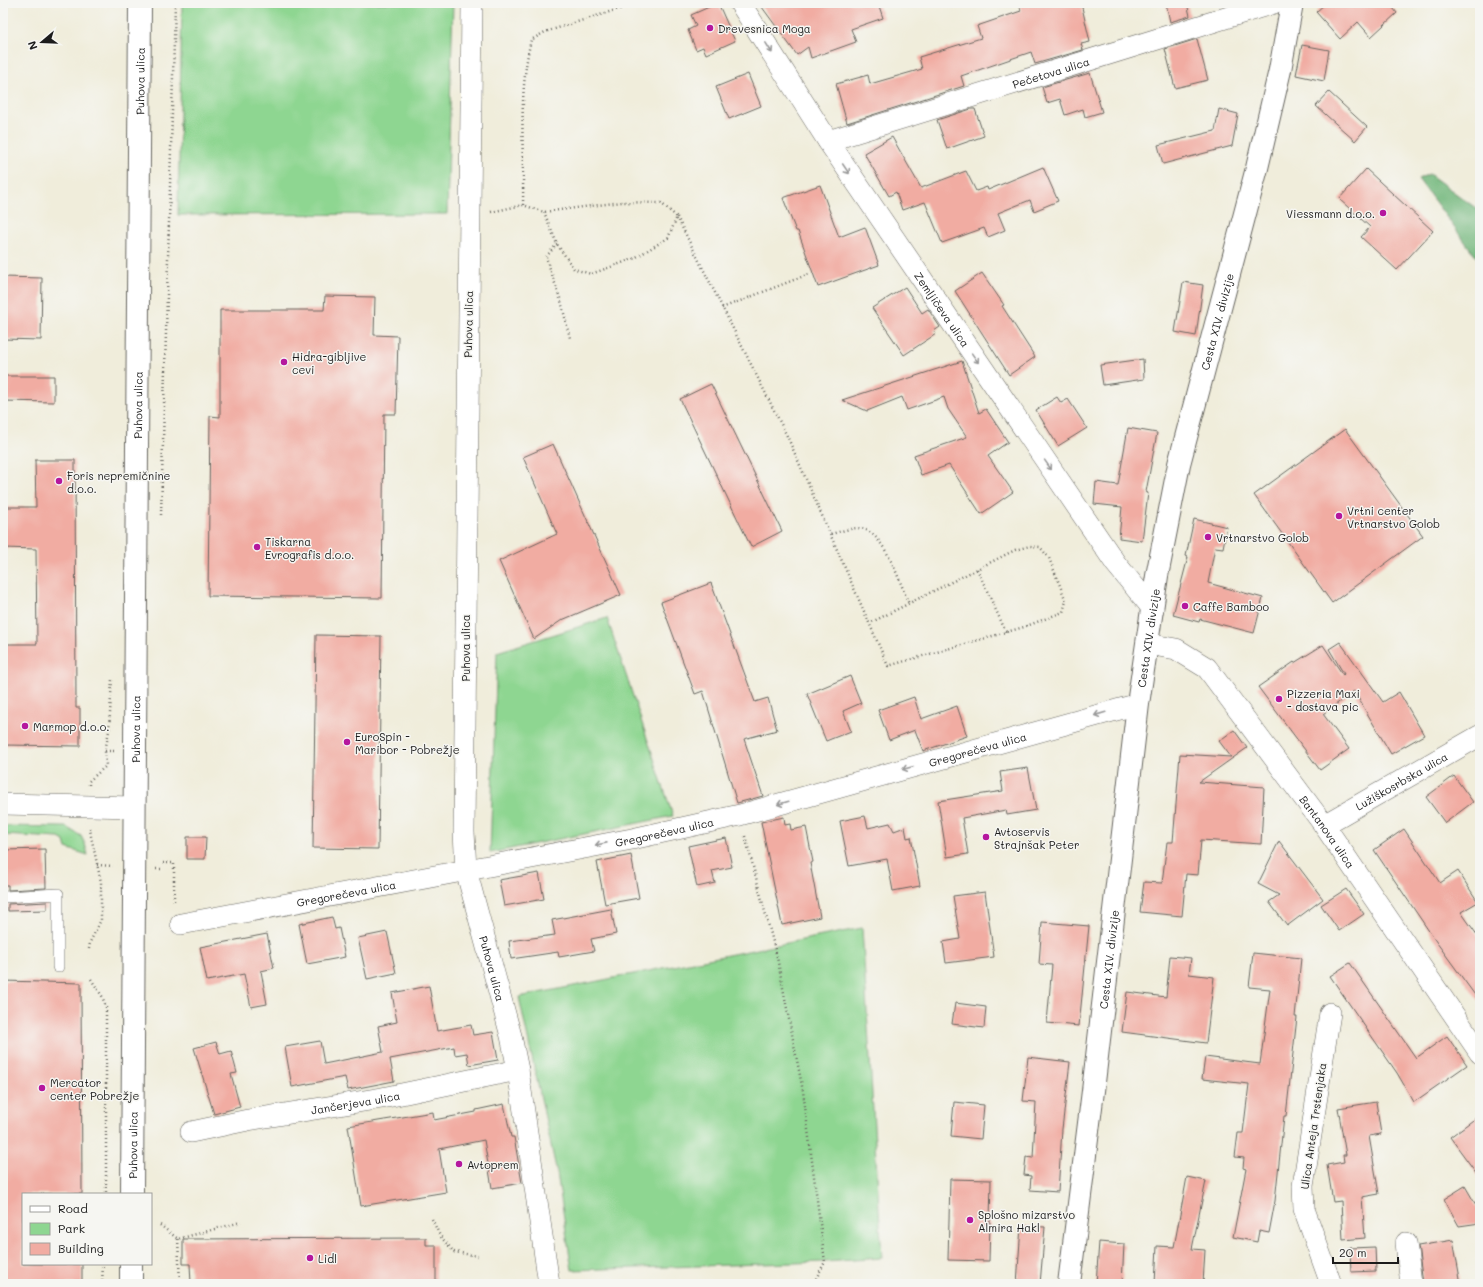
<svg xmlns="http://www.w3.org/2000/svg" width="1483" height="1287" font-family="Mali,sans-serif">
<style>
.green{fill:#8ed691;stroke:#557956}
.forest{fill:#72b77b;stroke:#476a4c}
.building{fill:#f1aca2}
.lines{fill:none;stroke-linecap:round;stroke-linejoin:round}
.lane-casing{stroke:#66655f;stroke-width:12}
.street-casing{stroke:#66655f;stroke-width:22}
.secondary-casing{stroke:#66655f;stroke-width:24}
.path{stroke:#66655f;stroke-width:2.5;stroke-dasharray:1 3;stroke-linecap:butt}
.lane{stroke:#fff;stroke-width:11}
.street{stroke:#fff;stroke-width:21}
.secondary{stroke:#fff;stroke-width:22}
.oneway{stroke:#999}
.poi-dot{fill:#b5179e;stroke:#f6f6f2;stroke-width:1.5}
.labels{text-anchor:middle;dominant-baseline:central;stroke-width:3;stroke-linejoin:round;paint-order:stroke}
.poi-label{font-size:11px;fill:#1c1c1c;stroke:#f6f6f2;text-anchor:start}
.street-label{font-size:11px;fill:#1c1c1c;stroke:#f6f6f2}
</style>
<rect width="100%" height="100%" fill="#f6f6f2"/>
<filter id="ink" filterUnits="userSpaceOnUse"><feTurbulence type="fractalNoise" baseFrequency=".025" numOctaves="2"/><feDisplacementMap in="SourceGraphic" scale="8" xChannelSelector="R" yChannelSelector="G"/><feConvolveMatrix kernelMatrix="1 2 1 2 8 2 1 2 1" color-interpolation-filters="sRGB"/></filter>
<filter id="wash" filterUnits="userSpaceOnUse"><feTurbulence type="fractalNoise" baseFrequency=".012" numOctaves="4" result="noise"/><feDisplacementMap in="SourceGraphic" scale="16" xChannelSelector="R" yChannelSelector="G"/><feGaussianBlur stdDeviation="0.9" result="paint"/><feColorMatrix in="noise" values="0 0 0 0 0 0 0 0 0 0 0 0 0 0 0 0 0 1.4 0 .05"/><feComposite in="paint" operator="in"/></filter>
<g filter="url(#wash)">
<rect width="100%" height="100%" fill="#f0eddb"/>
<!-- green -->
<g class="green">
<path d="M182,3H453L447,214L178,215Z"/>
<path d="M607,618L673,816L490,853L497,652Z"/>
<path d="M3,826L66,827L81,836L85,844L88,855L66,848L64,841L59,838L3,835Z"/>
<path d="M862,928L882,1258L825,1262L572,1270L557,1173L519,997Z"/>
</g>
<!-- forest -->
<path class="forest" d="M1429,174L1480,211V262L1418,179Z"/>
<g id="blocks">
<!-- building -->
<g class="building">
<path d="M718,3L735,41L706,54L703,47L696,50L688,30L696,26L691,15Z"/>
<path d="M759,3H878L883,18L851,29L856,42L811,58L808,47L797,55Z"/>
<path d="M1019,3H1081L1090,42L1081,44L1083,50L1035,64L1031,52L961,76L964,86L847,123L836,84L868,75L870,84L922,69L919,57L981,38L977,26L1021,11Z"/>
<path d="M1166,3H1187L1190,16L1170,22Z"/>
<path d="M1326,3H1389L1397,13L1371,37L1358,22L1340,39L1316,12Z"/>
<path d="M1197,39L1208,80L1175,88L1165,49Z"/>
<path d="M1302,45L1329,50L1324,81L1296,75Z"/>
<path d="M1090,73L1102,112L1085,117L1083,109L1065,115L1060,99L1047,103L1042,87Z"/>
<path d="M748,74L761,106L729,119L716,87Z"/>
<path d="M1329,92L1367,127L1355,141L1316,106Z"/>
<path d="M971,109H975L984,136L947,149L937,120Z"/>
<path d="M1219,109L1238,114L1232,146L1163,164L1158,145L1215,131Z"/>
<path d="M892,137L921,188L966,171L976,191L987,187L988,190L1043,167L1058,201L1034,211L1030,200L998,213L1005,230L988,237L984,228L942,243L925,202L902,210L896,192L889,196L864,153Z"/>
<path d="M1366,169L1433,231L1397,270L1361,237L1370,227L1339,199Z"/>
<path d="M820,185L839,237L865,227L879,265L818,287L798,231H796L783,198Z"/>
<path d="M982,273L1004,305L1002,306L1035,357L1009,375L955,291Z"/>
<path d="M3,277L42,278L41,340L3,339Z"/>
<path d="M1183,282L1203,285L1196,336L1175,332Z"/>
<path d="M905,287L922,313L928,309L940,327L934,331L936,334L904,355L872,308Z"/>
<path d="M325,296L375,297L374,335L398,336L396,414H384L382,598L208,596L210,416L220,417V310H324Z"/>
<path d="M1143,359L1144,379L1103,385L1100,365Z"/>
<path d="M962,361L979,413L986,409L1008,442L988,456L1013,492L981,514L949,465L921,475L914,455L967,437L948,409L944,397L907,410L902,397L867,411L842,400Z"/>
<path d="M3,376H54V402L3,401Z"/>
<path d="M711,384L782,531L751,547L680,399Z"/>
<path d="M1057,397L1061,403L1068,399L1087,428L1058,446L1036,410Z"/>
<path d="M1128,428L1157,433L1146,492L1148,493L1142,541L1119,538L1122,507L1094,504L1096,482L1118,485Z"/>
<path d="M1345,429L1423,536L1332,603L1254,495Z"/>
<path d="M553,444L621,595L562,620L534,639L499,561L557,534L523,457Z"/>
<path d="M35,460H75L76,708H80V746L3,745V644H37L36,549L4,548V507H36Z"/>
<path d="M1194,519L1227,527L1223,548L1215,547L1208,583L1263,598L1254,633L1200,619L1199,622L1173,615L1188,557L1186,556Z"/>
<path d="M711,583L755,702L768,698L777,730L744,739L763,796L737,803L703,691L695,694L661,602Z"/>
<path d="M316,635L381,636L378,849L313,848Z"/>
<path d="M1340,642L1383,702L1399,692L1424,735L1391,754L1354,691L1323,714L1349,749L1320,770L1258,687L1294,662V663L1323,645L1343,675L1344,674L1329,649Z"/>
<path d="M850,676L861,703L843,711L851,731L826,741L807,694Z"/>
<path d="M914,697L921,719L957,706L967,736L923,751L915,730L889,740L878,710Z"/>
<path d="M1234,730L1247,748L1199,782L1264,787L1261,844L1201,840L1198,875L1186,874L1182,916L1140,912L1144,882L1162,883L1167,842H1173L1180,754L1231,757L1219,741Z"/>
<path d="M1028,768L1036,810L1007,815L1006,810L962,818L968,854L947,857L938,801L1003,791L1000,772Z"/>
<path d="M1454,776L1473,802L1445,823L1426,797Z"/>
<path d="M865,816L868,828L890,823L894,831L905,827L907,838L911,837L920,886L893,891L887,859L849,866L840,821Z"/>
<path d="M784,817L785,825L790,824L791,830L806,827L813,862L810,863L820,917L782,925L761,822Z"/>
<path d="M1404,829L1440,883L1458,871L1478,902L1461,912L1480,939V1002L1437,943L1374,850Z"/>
<path d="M187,837H206L205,859H187Z"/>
<path d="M726,838L732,867L712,871L715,883L697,887L688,846Z"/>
<path d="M1279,841L1323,899L1287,926L1269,902L1279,895L1258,884Z"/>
<path d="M45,849L46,888L8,890V885H3V850Z"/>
<path d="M631,855L639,898L605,904L597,862Z"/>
<path d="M539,873L544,899L504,906L499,880Z"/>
<path d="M1346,889L1364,914L1339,931L1321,905Z"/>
<path d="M985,892L994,957L946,963L943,942L960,939L953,896Z"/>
<path d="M47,902V910L8,911V904Z"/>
<path d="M611,909L616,934L591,939L594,951L559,957L558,952L511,959L509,941L555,935L552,920Z"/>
<path d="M332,917L335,929L339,928L345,957L307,964L299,924Z"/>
<path d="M1042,922L1089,926L1079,1026L1047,1023L1052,965L1039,964Z"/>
<path d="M387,932L396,973L367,979L358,938Z"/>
<path d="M267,934L274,968L261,971L267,1004L251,1007L244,974L207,981L200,947Z"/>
<path d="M1253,953L1301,958L1295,1017H1297L1286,1116H1284L1275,1201L1269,1233L1259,1231L1257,1242L1233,1237L1246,1169L1243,1168L1244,1158L1235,1157L1238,1133H1243L1249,1084L1202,1079L1205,1057L1260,1064L1270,989L1249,987Z"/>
<path d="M1170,956L1191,958L1189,974L1214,977L1206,1043L1122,1032L1127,992L1166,997Z"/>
<path d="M1350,963L1416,1058L1447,1036L1467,1065L1414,1102L1397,1073L1330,976Z"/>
<path d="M3,981L81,983L82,1194H23V1264H82V1284H3Z"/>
<path d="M429,986L437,1031L471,1025L473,1035L493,1032L498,1060L469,1065L467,1053L455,1055L454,1047L390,1059L394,1081L348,1090L345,1077L292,1087L285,1047L320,1041L324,1064L383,1052L378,1026L397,1022L392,993Z"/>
<path d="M955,1003L986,1007L984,1028L952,1024Z"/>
<path d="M216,1042L220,1054L231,1051L237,1073L231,1074L240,1107L214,1114L194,1048Z"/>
<path d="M1028,1057L1070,1062L1062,1129L1058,1192L1030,1190L1031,1176L1024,1175L1026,1157L1033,1158L1036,1102L1023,1101Z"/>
<path d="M954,1102L984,1105L981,1139L951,1136Z"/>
<path d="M1376,1102L1381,1134L1369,1136L1379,1194L1362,1197L1365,1238L1343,1240L1341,1201L1333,1202L1327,1165L1344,1162L1343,1155H1346L1338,1108Z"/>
<path d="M504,1104L511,1137H514L522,1183L492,1188L484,1140L439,1149L446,1192L361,1206L348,1126L433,1112L434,1120L476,1112V1110Z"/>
<path d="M1480,1115V1178L1450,1137Z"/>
<path d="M1187,1177L1206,1181L1192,1249L1205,1250L1203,1284H1155L1157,1246L1174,1247Z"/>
<path d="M950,1179L991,1180L989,1261L948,1260Z"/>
<path d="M1465,1186L1480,1212V1223L1459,1226L1444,1199Z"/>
<path d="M1021,1226L1045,1227L1040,1284H1017Z"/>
<path d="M426,1238V1245H436V1284H191L190,1264H183V1239Z"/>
<path d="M1453,1240L1461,1284H1423L1418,1246Z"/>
<path d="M1099,1242L1124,1244L1122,1284H1096Z"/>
<path d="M1375,1247L1376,1271L1351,1272L1350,1248Z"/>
</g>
</g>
</g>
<g filter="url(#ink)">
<use href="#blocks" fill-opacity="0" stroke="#66655f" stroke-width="1"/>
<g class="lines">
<!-- lane casing -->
<g class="lane-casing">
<path id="lane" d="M3,897L58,894V967"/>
</g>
<!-- street casing -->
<g class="street-casing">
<g id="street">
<path id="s1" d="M472,3L464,832L466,870L511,1036L518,1070L549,1284"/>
<path id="s2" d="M740,3L828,141L1116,564L1153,609"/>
<path id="s3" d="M828,141L1274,3"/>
<path id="s4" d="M1147,644L1176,649L1207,668L1324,825L1480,1053"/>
<path d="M3,804L134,807"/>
<path id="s5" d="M1324,825L1479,736"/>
<path id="s6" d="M181,924L632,839L740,815L1138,704"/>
<path d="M1330,1013L1303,1186L1304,1209L1331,1284"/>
<path id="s7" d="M191,1132L248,1120L382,1098L518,1070"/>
<path d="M1406,1243L1411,1284"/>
</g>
</g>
<!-- secondary casing -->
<g class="secondary-casing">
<g id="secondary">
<path id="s8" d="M132,1194L140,3"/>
<path d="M131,1284V1264"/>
<path id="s9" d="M1069,1284L1093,1091L1138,704L1157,576L1179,464L1257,168L1280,70L1292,3"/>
</g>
</g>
<!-- path -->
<g class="path">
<path d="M523,205C524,150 518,94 531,40L545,32L638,3"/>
<path d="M491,212L523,205L544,212L622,202L661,203L677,217L668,238L633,259L591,274L574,269L557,244L544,212"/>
<path d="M677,217L788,438L888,666L1024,627L1063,612L1066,601L1049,558L1040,547L1030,546L1015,550L870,623"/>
<path d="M557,244L546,257L561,301L570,338"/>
<path d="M722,308L809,274"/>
<path d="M161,515L175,3"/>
<path d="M831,534C840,532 854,526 864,529C886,537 900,583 909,604"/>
<path d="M977,569L1006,632"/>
<path d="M105,751H114"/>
<path d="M89,785V781L106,766L105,751L109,731L112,679"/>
<path d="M745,836L777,957L803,1091L825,1262L813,1284"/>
<path d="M163,863H174V904"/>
<path d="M97,865L113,866"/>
<path d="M156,869H163"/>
<path d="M89,949L90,942L101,920V882L91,836L90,828"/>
<path d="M91,979L102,996L106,1007V1194"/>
<path d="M432,1219L440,1236L454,1252L478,1256"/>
<path d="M160,1225L178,1239L241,1222"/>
<path d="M178,1239L180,1284"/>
<path d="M102,1284L103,1264"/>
</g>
<!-- lane -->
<use href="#lane" class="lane"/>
<!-- street -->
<use href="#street" class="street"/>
<!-- secondary -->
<use href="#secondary" class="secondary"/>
</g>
<!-- one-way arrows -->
<defs><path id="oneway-shaft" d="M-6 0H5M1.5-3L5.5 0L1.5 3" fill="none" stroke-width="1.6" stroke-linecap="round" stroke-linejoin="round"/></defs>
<g class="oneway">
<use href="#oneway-shaft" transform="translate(769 48) rotate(58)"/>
<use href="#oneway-shaft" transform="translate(846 169) rotate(56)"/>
<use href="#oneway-shaft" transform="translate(975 358) rotate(55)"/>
<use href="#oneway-shaft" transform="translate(1048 465) rotate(55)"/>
<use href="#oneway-shaft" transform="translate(1100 714) rotate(164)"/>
<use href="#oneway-shaft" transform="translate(908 768) rotate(165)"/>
<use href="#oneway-shaft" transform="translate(783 803) rotate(164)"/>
<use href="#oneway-shaft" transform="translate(601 844) rotate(169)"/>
</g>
</g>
<!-- markers -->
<g class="poi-dot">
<circle cx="710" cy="28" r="4"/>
<circle cx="1383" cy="213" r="4"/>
<circle cx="284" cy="362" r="4"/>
<circle cx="59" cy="481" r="4"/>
<circle cx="1339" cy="516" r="4"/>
<circle cx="1208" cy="537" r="4"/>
<circle cx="257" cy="547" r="4"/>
<circle cx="1185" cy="606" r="4"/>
<circle cx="1279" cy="699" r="4"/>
<circle cx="25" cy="726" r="4"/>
<circle cx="347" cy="742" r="4"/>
<circle cx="986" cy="837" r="4"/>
<circle cx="42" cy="1088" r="4"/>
<circle cx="459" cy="1164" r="4"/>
<circle cx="970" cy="1220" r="4"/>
<circle cx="310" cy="1258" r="4"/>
</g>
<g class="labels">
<!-- poi labels -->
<g class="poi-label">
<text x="718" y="28">Drevesnica Moga</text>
<text x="1375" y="213" text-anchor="end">Viessmann d.o.o.</text>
<text x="292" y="356">Hidra-gibljive<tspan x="292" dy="13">cevi</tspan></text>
<text x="67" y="475">Foris nepremičnine<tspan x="67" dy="13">d.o.o.</tspan></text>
<text x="1347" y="510">Vrtni center<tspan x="1347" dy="13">Vrtnarstvo Golob</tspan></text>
<text x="1216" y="537">Vrtnarstvo Golob</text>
<text x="265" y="541">Tiskarna<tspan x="265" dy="13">Evrografis d.o.o.</tspan></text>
<text x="1193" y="606">Caffe Bamboo</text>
<text x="1287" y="693">Pizzeria Maxi<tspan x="1287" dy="13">- dostava pic</tspan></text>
<text x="33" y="726">Marmop d.o.o.</text>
<text x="355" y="736">EuroSpin -<tspan x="355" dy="13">Maribor - Pobrežje</tspan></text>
<text x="994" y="831">Avtoservis<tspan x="994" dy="13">Strajnšak Peter</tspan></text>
<text x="50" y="1082">Mercator<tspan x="50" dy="13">center Pobrežje</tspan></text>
<text x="467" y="1164">Avtoprem</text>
<text x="978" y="1214">Splošno mizarstvo<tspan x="978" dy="13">Almira Hakl</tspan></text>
<text x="318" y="1258">Lidl</text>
</g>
<!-- street labels -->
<g class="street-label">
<text stroke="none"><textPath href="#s3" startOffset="233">Pečetova ulica</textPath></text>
<text stroke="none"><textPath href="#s8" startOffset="1113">Puhova ulica</textPath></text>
<text stroke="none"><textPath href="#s2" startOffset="367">Zemljičeva ulica</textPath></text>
<text stroke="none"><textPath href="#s9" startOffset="975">Cesta XIV. divizije</textPath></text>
<text transform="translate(468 324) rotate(-89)">Puhova ulica</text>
<text stroke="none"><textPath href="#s8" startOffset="789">Puhova ulica</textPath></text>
<text stroke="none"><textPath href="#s9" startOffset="651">Cesta XIV. divizije</textPath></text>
<text transform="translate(465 648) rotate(-90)">Puhova ulica</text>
<text stroke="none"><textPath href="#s8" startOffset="465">Puhova ulica</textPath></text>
<text stroke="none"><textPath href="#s6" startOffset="816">Gregorečeva ulica</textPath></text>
<text stroke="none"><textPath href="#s5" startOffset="89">Lužiškosrbska ulica</textPath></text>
<text stroke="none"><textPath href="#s6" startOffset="492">Gregorečeva ulica</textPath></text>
<text stroke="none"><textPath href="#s4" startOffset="269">Bantanova ulica</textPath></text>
<text stroke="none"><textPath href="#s6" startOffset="168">Gregorečeva ulica</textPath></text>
<text stroke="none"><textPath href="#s9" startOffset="327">Cesta XIV. divizije</textPath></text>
<text stroke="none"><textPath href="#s1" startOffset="969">Puhova ulica</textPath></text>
<text stroke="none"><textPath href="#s7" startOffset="167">Jančerjeva ulica</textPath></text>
<text transform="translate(1313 1126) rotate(-82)">Ulica Anteja Trstenjaka</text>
<text stroke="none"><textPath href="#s8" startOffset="49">Puhova ulica</textPath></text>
</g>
</g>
<!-- margin -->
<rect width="1483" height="1287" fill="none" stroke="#f6f6f2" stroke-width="16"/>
<!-- legend -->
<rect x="22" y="1193" width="130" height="72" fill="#f6f6f2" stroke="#9f9f9c"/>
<rect x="30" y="1206" width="20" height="6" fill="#ffffff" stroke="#9f9f9c"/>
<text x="58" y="1213" font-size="12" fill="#1c1c1c">Road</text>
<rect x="30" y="1223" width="20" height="12" fill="#8ed691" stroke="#9f9f9c"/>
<text x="58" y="1233" font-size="12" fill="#1c1c1c">Park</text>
<rect x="30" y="1243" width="20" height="12" fill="#f1aca2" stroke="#9f9f9c"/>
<text x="58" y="1253" font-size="12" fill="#1c1c1c">Building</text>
<!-- north arrow -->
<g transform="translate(42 42) rotate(251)" stroke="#f6f6f2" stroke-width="3" paint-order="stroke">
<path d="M0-3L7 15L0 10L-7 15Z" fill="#1c1c1c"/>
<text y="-6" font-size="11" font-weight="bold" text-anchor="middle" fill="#1c1c1c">N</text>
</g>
<!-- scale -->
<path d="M1333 1257v6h65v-6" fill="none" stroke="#1c1c1c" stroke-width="2"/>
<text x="1339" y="1257" font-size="12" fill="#1c1c1c" stroke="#f6f6f2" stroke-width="3" paint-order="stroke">20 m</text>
</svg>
